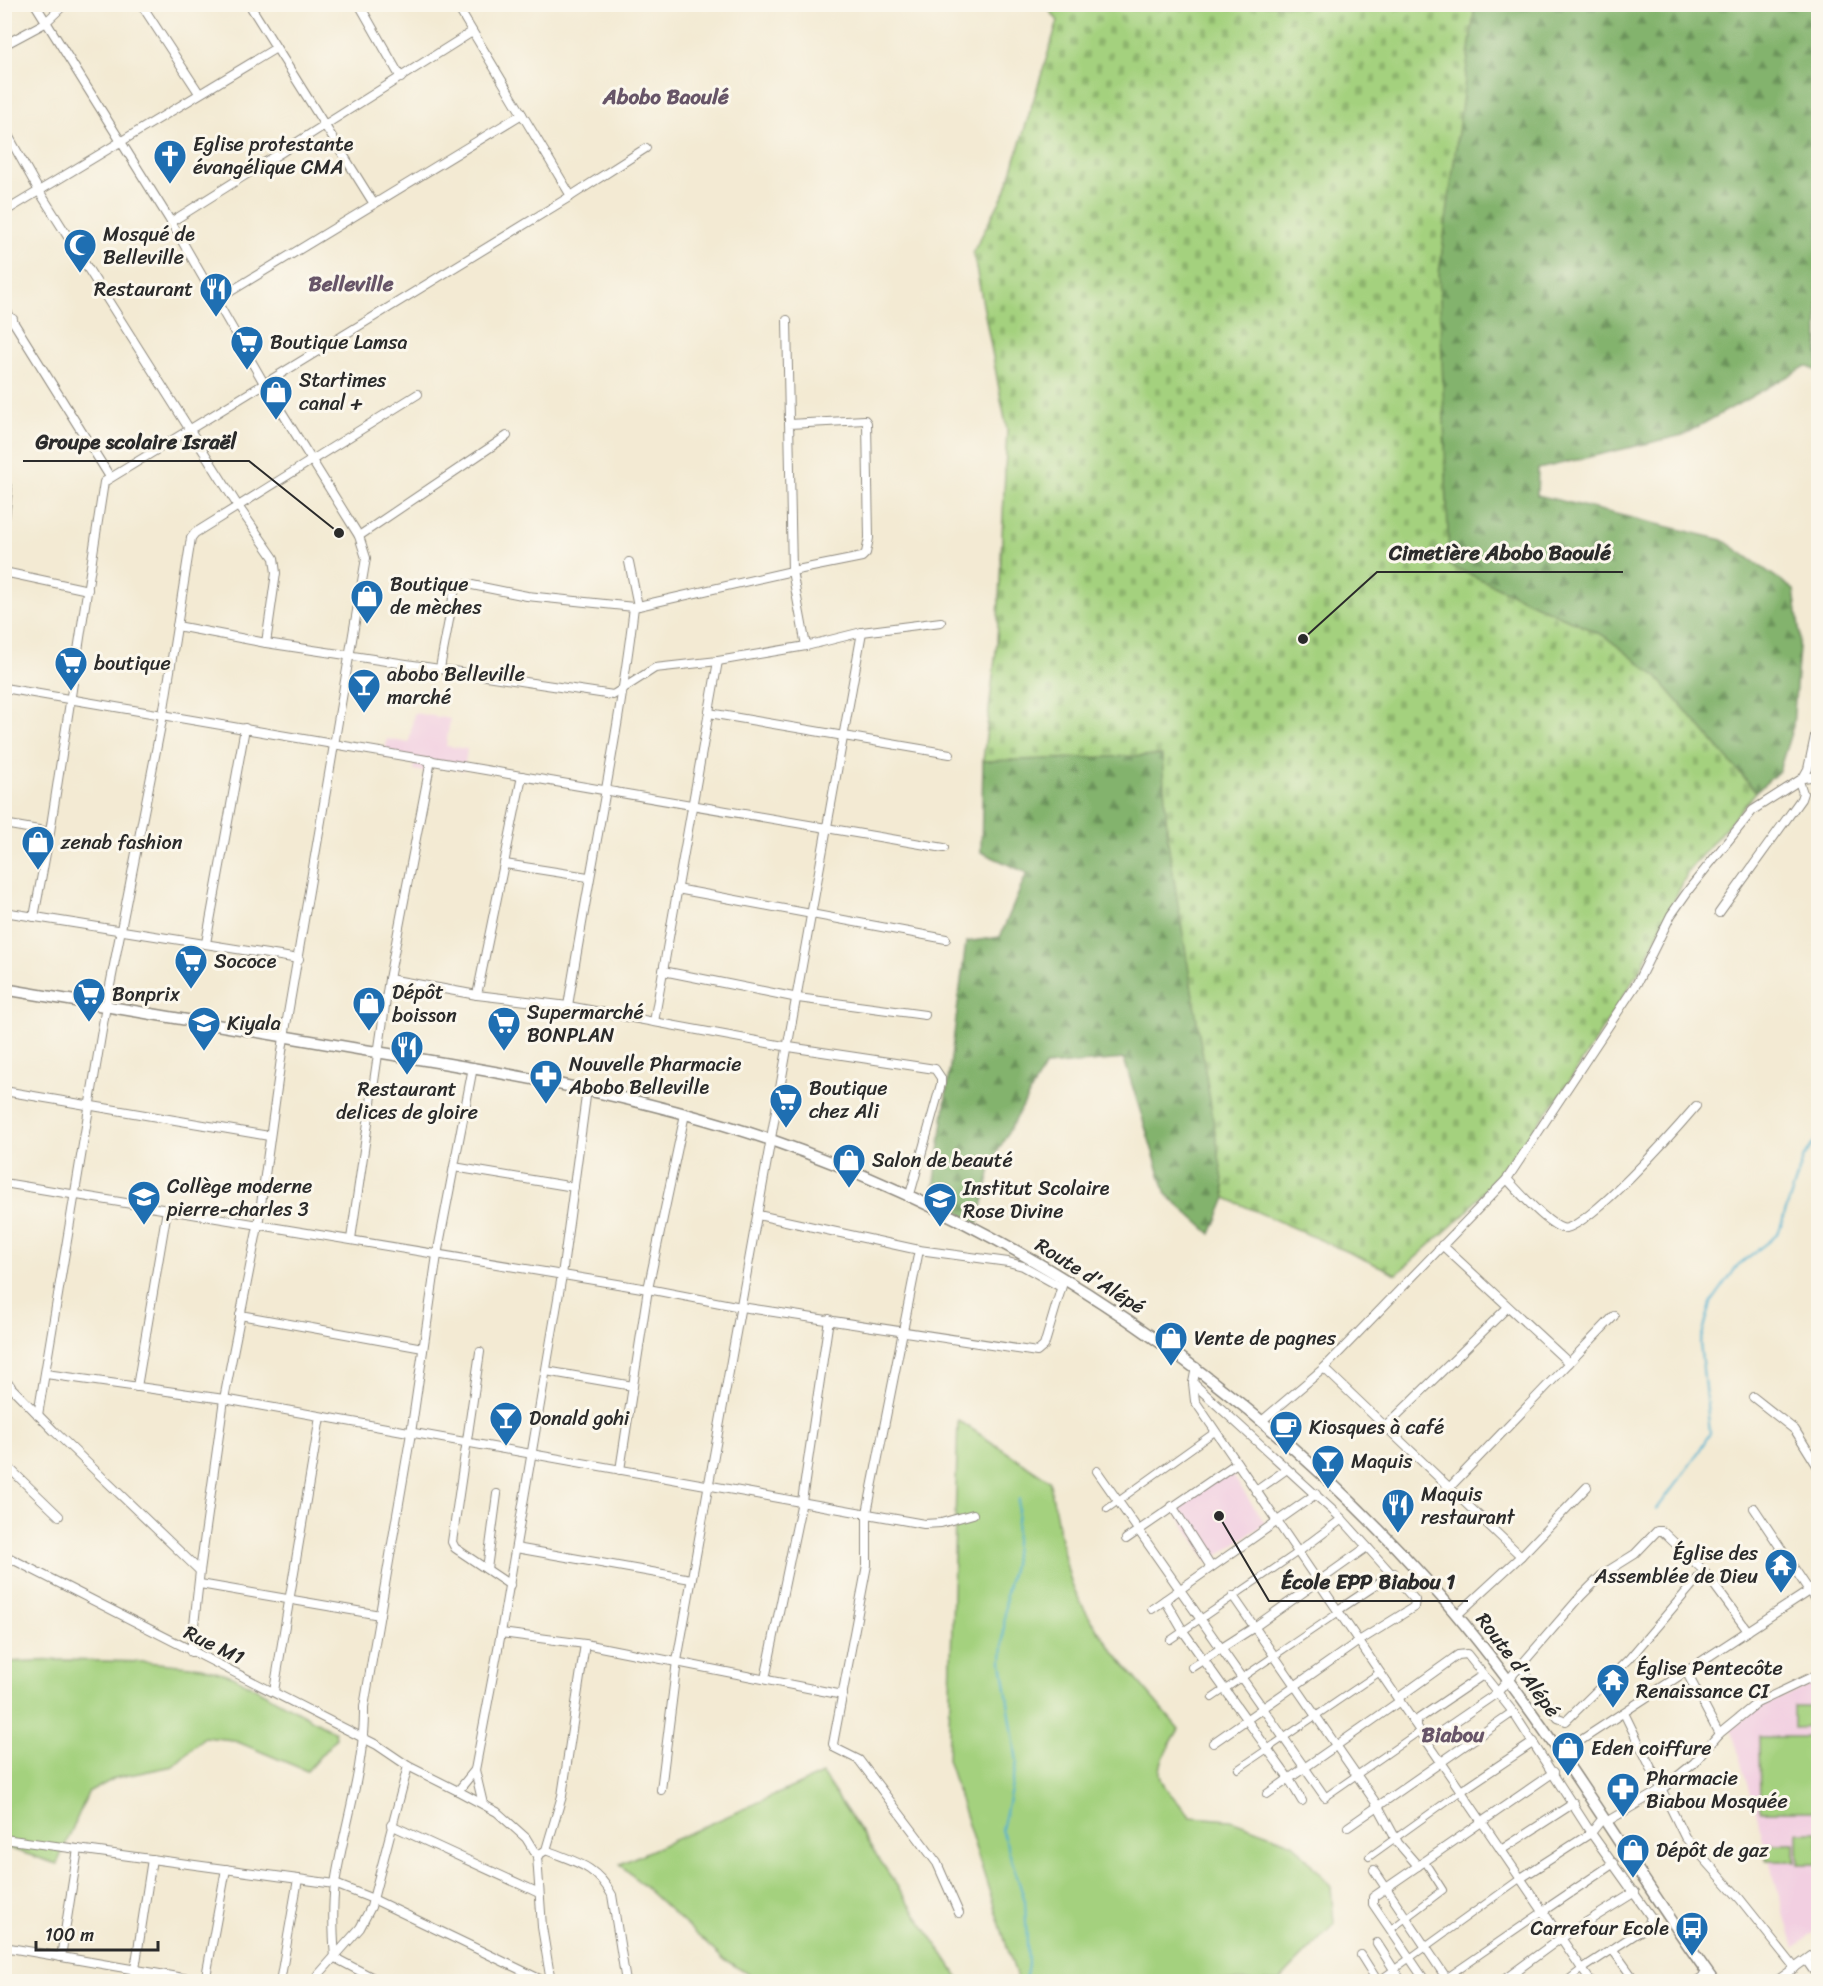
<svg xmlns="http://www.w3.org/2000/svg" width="1823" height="1986" font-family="Sriracha,sans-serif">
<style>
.built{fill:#f2cfe1}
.grass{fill:#a4d17e;stroke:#687e54;stroke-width:1.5}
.forest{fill:url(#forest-firs);stroke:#576f4c;stroke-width:1.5}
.cemetery{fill:url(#cemetery-stones);stroke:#687e54;stroke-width:1.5}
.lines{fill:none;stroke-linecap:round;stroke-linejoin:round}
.stream{stroke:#51b1d0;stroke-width:2}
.pedestrian-casing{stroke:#8f8a7f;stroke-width:8}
.minor-casing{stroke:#8f8a7f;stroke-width:10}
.secondary-casing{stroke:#8f8a7f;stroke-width:13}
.pedestrian{stroke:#fff;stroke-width:6}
.minor{stroke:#fff;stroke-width:8}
.secondary{stroke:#fff;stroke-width:10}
.labels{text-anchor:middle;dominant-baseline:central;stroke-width:6;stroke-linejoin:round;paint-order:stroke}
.poi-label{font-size:20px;fill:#2b2b2b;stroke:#fbf7ec;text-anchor:start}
.street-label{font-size:20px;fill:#2b2b2b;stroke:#fbf7ec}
.neighbourhood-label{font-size:21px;font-weight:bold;fill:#675568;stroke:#fbf7ec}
.leader{fill:none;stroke:#2b2b2b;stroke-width:2}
.callout-dot{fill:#2b2b2b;stroke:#fbf7ec;stroke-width:2}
.callout-label{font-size:21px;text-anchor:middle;font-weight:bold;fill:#2b2b2b;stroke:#fbf7ec;stroke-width:6;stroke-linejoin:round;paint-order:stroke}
</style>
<defs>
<pattern id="forest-firs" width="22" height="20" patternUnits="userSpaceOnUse" patternTransform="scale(1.5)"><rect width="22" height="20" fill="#83b36d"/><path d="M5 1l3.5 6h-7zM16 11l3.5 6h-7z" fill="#6b925a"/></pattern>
<pattern id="cemetery-stones" width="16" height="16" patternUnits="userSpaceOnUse" patternTransform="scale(1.5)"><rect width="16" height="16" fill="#a4d17e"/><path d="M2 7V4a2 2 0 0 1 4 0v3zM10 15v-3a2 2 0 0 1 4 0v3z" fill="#8db46d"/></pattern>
</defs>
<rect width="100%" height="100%" fill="#fbf7ec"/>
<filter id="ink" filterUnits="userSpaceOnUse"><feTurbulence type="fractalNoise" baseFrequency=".0167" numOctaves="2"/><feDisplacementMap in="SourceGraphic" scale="12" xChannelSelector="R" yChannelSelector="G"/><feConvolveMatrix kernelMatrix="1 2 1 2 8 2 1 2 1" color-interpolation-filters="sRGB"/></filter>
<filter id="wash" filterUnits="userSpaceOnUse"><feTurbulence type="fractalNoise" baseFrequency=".008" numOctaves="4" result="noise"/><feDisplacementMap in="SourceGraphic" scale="24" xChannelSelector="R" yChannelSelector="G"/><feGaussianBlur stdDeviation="1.35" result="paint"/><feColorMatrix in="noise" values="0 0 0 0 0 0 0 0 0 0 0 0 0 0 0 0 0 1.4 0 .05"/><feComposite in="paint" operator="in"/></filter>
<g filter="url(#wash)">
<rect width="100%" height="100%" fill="#f3ead3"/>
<!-- built -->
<g class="built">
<path d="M414,713L450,719L446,746L467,749L464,770L427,764L425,772L414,770L415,762L384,757L387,739L409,743Z"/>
<path d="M1229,1470L1265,1523L1209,1562L1173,1508Z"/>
<path d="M1818,1682V1929L1794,1948L1731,1728L1758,1708Z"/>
</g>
<!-- grass -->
<g class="grass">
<path d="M958,1420L1049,1480C1056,1510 1062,1556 1072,1584C1092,1634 1145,1688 1179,1729C1150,1778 1154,1775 1191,1817L1231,1820L1293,1843L1331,1887L1334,1924L1279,1981H1011L1017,1978L948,1762Z"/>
<path d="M64,1660L146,1662L202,1667L233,1676L335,1732L336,1738L307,1771L233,1740L204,1737L173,1766L115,1778L88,1793L57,1864L5,1847V1662Z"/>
<path d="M1794,1706H1818V1727L1794,1728Z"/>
<path d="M1759,1737H1818V1811H1760Z"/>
<path d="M822,1774L961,1981H759L722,1958L620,1864Z"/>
<rect x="1798" y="1832" width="20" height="32"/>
<rect x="1767" y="1844" width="28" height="17"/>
</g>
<!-- forest -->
<g class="forest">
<path d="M1475,5H1818V371L1806,366L1683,435L1538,469L1537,495L1723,540L1794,590L1800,635L1793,726L1779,771L1756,792L1656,676L1604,636L1449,565L1439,273Z"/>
<path d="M1162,755L1168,842L1226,1198L1211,1234L1166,1194L1124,1059L1045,1066L993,1160L978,1224L933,1197L966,942L1000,937L1027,873L981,852L983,761Z"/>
</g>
<!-- cemetery -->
<path class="cemetery" d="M1045,5H1475L1439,273L1449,565L1604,636L1656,676L1756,792L1689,870L1640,970L1562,1093L1467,1212L1397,1274L1226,1198L1168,842L1162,755L983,761L997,642L1007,430L973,252L1005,192L1058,21Z"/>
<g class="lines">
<!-- stream -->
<g class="stream">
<path d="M1019,1499L1013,1565L1006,1593L1002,1662L1017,1762L1002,1830L1025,1901L1028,1964L1025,1982"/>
<path d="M1657,1509L1694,1459L1710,1433L1700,1343L1711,1303L1738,1265L1778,1234L1803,1159L1818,1136"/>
</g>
</g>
</g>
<g filter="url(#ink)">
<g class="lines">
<!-- pedestrian casing -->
<g class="pedestrian-casing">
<g id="pedestrian">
<path d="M1107,1509L1216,1431"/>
<path d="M1170,1640L1298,1552"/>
<path d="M1212,1698L1339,1612"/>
<path d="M1238,1769L1380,1672"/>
<path d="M1325,1797L1420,1731"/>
<path d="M1369,1857L1461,1791"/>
<path d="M1390,1930L1443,1890L1425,1862"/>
<path d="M1378,1981L1521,1878"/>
<path d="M1440,1982L1543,1911"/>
<path d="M1565,1982L1582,1969"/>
</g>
</g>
<!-- minor casing -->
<g class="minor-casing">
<g id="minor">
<path d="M35,4L171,222L265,385L359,536L366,558L284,1037L258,1226L224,1399L200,1571L191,1652"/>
<path d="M141,4L199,93"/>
<path d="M249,4L374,204"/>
<path d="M359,4L401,78"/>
<path d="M456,4L571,196"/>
<path d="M4,45L45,23L65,4"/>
<path d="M4,128L39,191L238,506L274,558L276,573L266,643"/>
<path d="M4,212L276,48"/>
<path d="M171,222L472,32"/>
<path d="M218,299L522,114"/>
<path d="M4,307L110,477"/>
<path d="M787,320L792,571L862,557L866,553L869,538L867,423L865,420L789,424"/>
<path d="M4,324L13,319"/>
<path d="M4,479L8,489L4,529"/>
<path d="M359,536L507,436"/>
<path d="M629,562L638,606"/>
<path d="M4,572L88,590"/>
<path d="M177,626L266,643L613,695L655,668L718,661L806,646L862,632L941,622"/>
<path d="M440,668L455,588L467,584L527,596L634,607L792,571L806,646"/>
<path d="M4,688L944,848"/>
<path d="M709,713L950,754"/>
<path d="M1803,778L1818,776"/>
<path d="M4,824L50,832"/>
<path d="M505,864L588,877"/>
<path d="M677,889L946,939"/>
<path d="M4,912L299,959"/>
<path d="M1719,913L1801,799L1803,793L1799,781"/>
<path d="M34,917L50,832L104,482L571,196L646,148"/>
<path d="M206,943L245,728"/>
<path d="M663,971L798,998L925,1015"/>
<path d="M389,979L477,995L568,1006L789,1047L935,1069L941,1078V1084L909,1198"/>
<path d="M477,995L522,776"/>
<path d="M568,1006C589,873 618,741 634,607"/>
<path d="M654,1022L718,661"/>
<path d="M4,1091L269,1136"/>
<path d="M454,1167L574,1187"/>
<path d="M1507,1179L1637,983L1671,915L1690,888L1753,810L1803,778L1808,769L1818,722"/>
<path d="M4,1183L648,1289L741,1307L1037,1352L1044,1346L1064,1279"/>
<path d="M758,1215L919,1250L1008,1262L1023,1266L1061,1287"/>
<path d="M351,1239L389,979L431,760"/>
<path d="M1442,1245L1569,1363"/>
<path d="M919,1250L867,1513V1565L833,1744L835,1748L859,1760L937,1863L959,1913"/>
<path d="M240,1315L423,1348"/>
<path d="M480,1352L452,1542L455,1548L510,1585"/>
<path d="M1196,1367L1193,1383L1195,1401L1591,1982"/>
<path d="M1324,1368L1521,1556"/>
<path d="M546,1371L633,1386"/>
<path d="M46,1374L224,1399L924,1524L941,1523L973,1514"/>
<path d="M4,1380L54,1431L200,1571"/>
<path d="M1193,1383L1342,1519L1415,1600L1414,1607L1359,1641L1213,1743"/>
<path d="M137,1387L167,1210"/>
<path d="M1753,1397L1795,1430L1818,1467"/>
<path d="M4,1398L10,1385"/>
<path d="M38,1415L106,1006L163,715L191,538L195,533L418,394"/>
<path d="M1263,1420L1324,1368L1507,1179C1518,1191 1547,1224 1562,1228C1583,1235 1679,1126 1696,1106"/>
<path d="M1385,1427L1508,1307"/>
<path d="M4,1463L59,1516"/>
<path d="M620,1470L648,1289L685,1114"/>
<path d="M1097,1471L1325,1797"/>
<path d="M1449,1488L1614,1316"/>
<path d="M1256,1491L1287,1469"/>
<path d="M1172,1506L1211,1567"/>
<path d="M1754,1508L1818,1604"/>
<path d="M1126,1539L1237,1463"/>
<path d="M516,1548L691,1579"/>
<path d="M1298,1552L1342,1519"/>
<path d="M4,1555L377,1745L408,1766L458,1791L475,1770L501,1633L562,1275L587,1089"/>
<path d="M487,1569L497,1494"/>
<path d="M200,1584L380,1615"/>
<path d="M1233,1596L1378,1806L1398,1843L1418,1866"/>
<path d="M1165,1600L1183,1631L1289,1779L1302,1801"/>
<path d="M1152,1609L1316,1494"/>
<path d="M1338,1610L1394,1573"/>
<path d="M1457,1615L1521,1556L1587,1487"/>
<path d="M501,1633L585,1644L843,1695"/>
<path d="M1520,1666L1558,1718L1566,1721L1629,1659L1704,1571L1748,1631"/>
<path d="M1192,1667L1253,1628L1367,1547"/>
<path d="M1687,1673L1719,1734"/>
<path d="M765,1679L802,1501L829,1319"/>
<path d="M274,1691L320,1417"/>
<path d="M1398,1698L1458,1655L1467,1654L1513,1712L1591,1833L1651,1917L1648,1926L1582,1969"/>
<path d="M1624,1713L1685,1837L1740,1899L1795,1968"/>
<path d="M1414,1722L1483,1675"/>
<path d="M1427,1741L1497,1693L1581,1596L1603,1574L1635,1554L1657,1531H1662L1704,1571"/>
<path d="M1560,1754L1818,1585"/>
<path d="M475,1770L483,1804"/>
<path d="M661,1790L677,1661L862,632"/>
<path d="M458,1791L497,1812L526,1838L537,1856L542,1927L551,1982"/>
<path d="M1461,1791L1534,1742"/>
<path d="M1267,1794L1400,1701"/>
<path d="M1606,1822L1662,1789L1694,1763L1719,1734L1757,1703L1818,1674"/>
<path d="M391,1825L539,1893"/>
<path d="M1348,1827L1513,1712"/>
<path d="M4,1839L335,1884L373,1899L546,1982"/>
<path d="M546,1850C575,1862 596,1865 612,1895L626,1982"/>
<path d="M1501,1850L1574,1803"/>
<path d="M537,1856L546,1850L562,1796L585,1644"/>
<path d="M1374,1870L1449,1982"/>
<path d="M1521,1878L1591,1833L1603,1818"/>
<path d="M1543,1911L1614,1863"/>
<path d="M1377,1943L1402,1982"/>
<path d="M4,1947L206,1982"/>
<path d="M1613,1950L1636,1982"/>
<path d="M1361,1955L1378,1982"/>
<path d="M61,1957L78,1849"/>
<path d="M1806,1960L1818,1977"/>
<path d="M133,1982L152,1859"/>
<path d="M205,1982L226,1869"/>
<path d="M280,1982L298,1879"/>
<path d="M312,1982L360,1928L371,1907L408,1766"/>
<path d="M381,1982L335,1958C333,1933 332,1909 335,1884C344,1825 365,1768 364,1707L411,1433L437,1255L473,1067"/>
<path d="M1426,1982L1373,1904V1897L1554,1772"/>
<path d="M1501,1982L1561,1938L1635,1892"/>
<path d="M1695,1982L1708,1973"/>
<path d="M1775,1982L1818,1951"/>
</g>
</g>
<!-- secondary casing -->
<g class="secondary-casing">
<path id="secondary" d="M4,989C124,1010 244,1030 364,1050C501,1072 639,1095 771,1140C1024,1228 1250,1384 1429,1583C1539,1705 1619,1849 1714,1982"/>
</g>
<!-- pedestrian -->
<use href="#pedestrian" class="pedestrian"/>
<!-- minor -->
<use href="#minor" class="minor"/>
<!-- secondary -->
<use href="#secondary" class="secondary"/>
</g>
</g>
<!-- icons -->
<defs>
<g id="church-pin" transform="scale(1.725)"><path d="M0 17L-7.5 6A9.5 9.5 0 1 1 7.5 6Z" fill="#1f6fb2" stroke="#fbf7ec"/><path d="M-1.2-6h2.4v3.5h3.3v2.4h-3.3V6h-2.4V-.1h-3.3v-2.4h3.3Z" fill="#fff"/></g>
<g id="mosque-pin" transform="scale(1.725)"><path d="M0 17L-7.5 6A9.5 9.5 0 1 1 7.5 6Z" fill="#1f6fb2" stroke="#fbf7ec"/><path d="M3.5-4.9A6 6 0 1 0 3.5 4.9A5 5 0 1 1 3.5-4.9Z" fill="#fff"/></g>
<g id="restaurant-pin" transform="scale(1.725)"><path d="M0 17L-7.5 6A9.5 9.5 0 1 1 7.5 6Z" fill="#1f6fb2" stroke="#fbf7ec"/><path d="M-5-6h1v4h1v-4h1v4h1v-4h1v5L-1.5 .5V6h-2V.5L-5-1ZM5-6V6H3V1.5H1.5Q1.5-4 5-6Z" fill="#fff"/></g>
<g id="supermarket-pin" transform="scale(1.725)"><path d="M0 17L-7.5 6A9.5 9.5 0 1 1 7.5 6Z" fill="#1f6fb2" stroke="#fbf7ec"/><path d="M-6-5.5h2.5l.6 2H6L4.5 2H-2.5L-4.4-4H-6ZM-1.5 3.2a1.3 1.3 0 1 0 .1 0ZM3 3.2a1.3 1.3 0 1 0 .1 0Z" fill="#fff"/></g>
<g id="shop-pin" transform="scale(1.725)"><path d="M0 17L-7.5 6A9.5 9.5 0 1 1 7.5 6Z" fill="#1f6fb2" stroke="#fbf7ec"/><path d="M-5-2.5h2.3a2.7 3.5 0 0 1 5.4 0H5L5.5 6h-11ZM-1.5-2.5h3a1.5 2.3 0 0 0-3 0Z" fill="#fff"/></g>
<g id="bar-pin" transform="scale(1.725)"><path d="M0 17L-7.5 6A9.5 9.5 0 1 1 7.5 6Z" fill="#1f6fb2" stroke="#fbf7ec"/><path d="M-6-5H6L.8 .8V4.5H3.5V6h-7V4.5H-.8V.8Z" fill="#fff"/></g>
<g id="school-pin" transform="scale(1.725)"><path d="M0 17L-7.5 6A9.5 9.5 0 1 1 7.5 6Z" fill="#1f6fb2" stroke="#fbf7ec"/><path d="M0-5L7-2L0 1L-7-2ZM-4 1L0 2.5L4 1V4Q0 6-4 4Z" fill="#fff"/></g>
<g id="pharmacy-pin" transform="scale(1.725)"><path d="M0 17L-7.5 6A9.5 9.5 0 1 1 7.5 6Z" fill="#1f6fb2" stroke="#fbf7ec"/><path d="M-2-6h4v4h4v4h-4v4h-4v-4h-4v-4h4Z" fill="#fff"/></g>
<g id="cafe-pin" transform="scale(1.725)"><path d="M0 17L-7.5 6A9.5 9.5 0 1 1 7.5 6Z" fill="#1f6fb2" stroke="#fbf7ec"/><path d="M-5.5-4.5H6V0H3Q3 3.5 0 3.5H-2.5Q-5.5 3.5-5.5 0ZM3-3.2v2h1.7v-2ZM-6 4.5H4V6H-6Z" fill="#fff"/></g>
<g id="temple-pin" transform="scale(1.725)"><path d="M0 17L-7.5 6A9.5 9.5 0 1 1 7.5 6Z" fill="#1f6fb2" stroke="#fbf7ec"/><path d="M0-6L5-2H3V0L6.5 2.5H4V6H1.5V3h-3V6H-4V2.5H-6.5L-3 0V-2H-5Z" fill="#fff"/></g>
<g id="bus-pin" transform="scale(1.725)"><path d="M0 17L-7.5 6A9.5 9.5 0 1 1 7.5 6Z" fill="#1f6fb2" stroke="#fbf7ec"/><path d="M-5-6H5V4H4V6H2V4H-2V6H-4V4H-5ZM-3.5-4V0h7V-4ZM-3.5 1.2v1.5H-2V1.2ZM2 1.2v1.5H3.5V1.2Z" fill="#fff"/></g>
</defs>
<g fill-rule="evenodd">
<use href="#church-pin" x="170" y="156"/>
<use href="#mosque-pin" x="80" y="245"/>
<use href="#restaurant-pin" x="216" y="289"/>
<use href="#supermarket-pin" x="247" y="342"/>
<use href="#shop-pin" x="276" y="392"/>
<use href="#shop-pin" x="367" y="596"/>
<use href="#supermarket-pin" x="71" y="663"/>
<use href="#bar-pin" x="364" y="685"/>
<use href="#shop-pin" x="38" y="842"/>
<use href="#supermarket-pin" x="191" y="961"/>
<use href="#supermarket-pin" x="89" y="994"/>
<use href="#shop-pin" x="369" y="1003"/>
<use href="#school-pin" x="204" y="1023"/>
<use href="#supermarket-pin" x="504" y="1023"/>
<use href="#restaurant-pin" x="407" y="1047"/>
<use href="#pharmacy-pin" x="546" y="1076"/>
<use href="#supermarket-pin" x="786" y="1100"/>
<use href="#shop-pin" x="849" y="1160"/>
<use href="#school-pin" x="144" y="1197"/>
<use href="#school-pin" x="940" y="1199"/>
<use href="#shop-pin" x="1171" y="1338"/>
<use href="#bar-pin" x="506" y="1418"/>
<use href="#cafe-pin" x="1286" y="1427"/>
<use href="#bar-pin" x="1328" y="1461"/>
<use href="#restaurant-pin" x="1398" y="1505"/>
<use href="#temple-pin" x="1781" y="1565"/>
<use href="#temple-pin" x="1613" y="1680"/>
<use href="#shop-pin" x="1568" y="1748"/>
<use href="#pharmacy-pin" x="1623" y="1789"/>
<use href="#shop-pin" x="1633" y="1850"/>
<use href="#bus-pin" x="1692" y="1928"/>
</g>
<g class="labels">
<!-- poi labels -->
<g class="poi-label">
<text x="193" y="144">Eglise protestante<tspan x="193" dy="23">évangélique CMA</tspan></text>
<text x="103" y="234">Mosqué de<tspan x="103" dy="23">Belleville</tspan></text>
<text x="193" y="289" text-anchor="end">Restaurant</text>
<text x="270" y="342">Boutique Lamsa</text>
<text x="299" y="380">Startimes<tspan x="299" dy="23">canal +</tspan></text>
<text x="390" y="584">Boutique<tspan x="390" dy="23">de mèches</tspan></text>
<text x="94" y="663">boutique</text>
<text x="387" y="674">abobo Belleville<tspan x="387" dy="23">marché</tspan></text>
<text x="61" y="842">zenab fashion</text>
<text x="214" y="961">Sococe</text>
<text x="392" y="992">Dépôt<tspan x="392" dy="23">boisson</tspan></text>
<text x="112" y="994">Bonprix</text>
<text x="527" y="1012">Supermarché<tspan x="527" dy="23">BONPLAN</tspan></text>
<text x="227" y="1023">Kiyala</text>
<text x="569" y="1064">Nouvelle Pharmacie<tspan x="569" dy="23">Abobo Belleville</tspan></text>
<text x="809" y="1088">Boutique<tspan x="809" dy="23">chez Ali</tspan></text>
<text x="407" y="1089" text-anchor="middle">Restaurant<tspan x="407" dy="23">delices de gloire</tspan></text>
<text x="872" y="1160">Salon de beauté</text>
<text x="167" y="1186">Collège moderne<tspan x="167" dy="23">pierre-charles 3</tspan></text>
<text x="963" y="1188">Institut Scolaire<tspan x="963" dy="23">Rose Divine</tspan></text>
<text x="1194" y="1338">Vente de pagnes</text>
<text x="529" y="1418">Donald gohi</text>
<text x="1309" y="1427">Kiosques à café</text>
<text x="1351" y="1461">Maquis</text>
<text x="1421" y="1494">Maquis<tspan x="1421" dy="23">restaurant</tspan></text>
<text x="1758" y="1553" text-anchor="end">Église des<tspan x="1758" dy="23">Assemblée de Dieu</tspan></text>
<text x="1636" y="1668">Église Pentecôte<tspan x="1636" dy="23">Renaissance CI</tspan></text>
<text x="1591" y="1748">Eden coiffure</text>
<text x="1646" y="1778">Pharmacie<tspan x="1646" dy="23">Biabou Mosquée</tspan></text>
<text x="1656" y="1850">Dépôt de gaz</text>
<text x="1669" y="1928" text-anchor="end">Carrefour Ecole</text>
</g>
<!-- street labels -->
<g class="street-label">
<text transform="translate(1090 1276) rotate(32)">Route d'Alépé</text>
<text transform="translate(214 1645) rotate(26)">Rue M1</text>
<text transform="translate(1518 1665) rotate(53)">Route d'Alépé</text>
</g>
<!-- neighbourhood labels -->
<g class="neighbourhood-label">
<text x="666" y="97">Abobo Baoulé</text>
<text x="351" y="284">Belleville</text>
<text x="1453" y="1735">Biabou</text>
</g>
</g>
<!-- callouts -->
<path class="leader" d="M339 533L249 461H23M1303 639L1377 572H1623M1219 1516L1269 1601H1468"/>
<g class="callout-dot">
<circle cx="339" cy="533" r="6"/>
<circle cx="1303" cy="639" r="6"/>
<circle cx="1219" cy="1516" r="6"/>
</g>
<g class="callout-label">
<text x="136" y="449">Groupe scolaire Israël</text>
<text x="1500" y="560">Cimetière Abobo Baoulé</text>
<text x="1368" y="1589">École EPP Biabou 1</text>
</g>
<!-- margin -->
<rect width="1823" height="1986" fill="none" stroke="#fbf7ec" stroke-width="24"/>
<!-- scale -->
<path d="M36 1941v9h122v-9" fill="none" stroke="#2b2b2b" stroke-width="3"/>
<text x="45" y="1941" font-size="18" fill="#2b2b2b" stroke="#fbf7ec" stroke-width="4.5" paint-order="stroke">100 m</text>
</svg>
